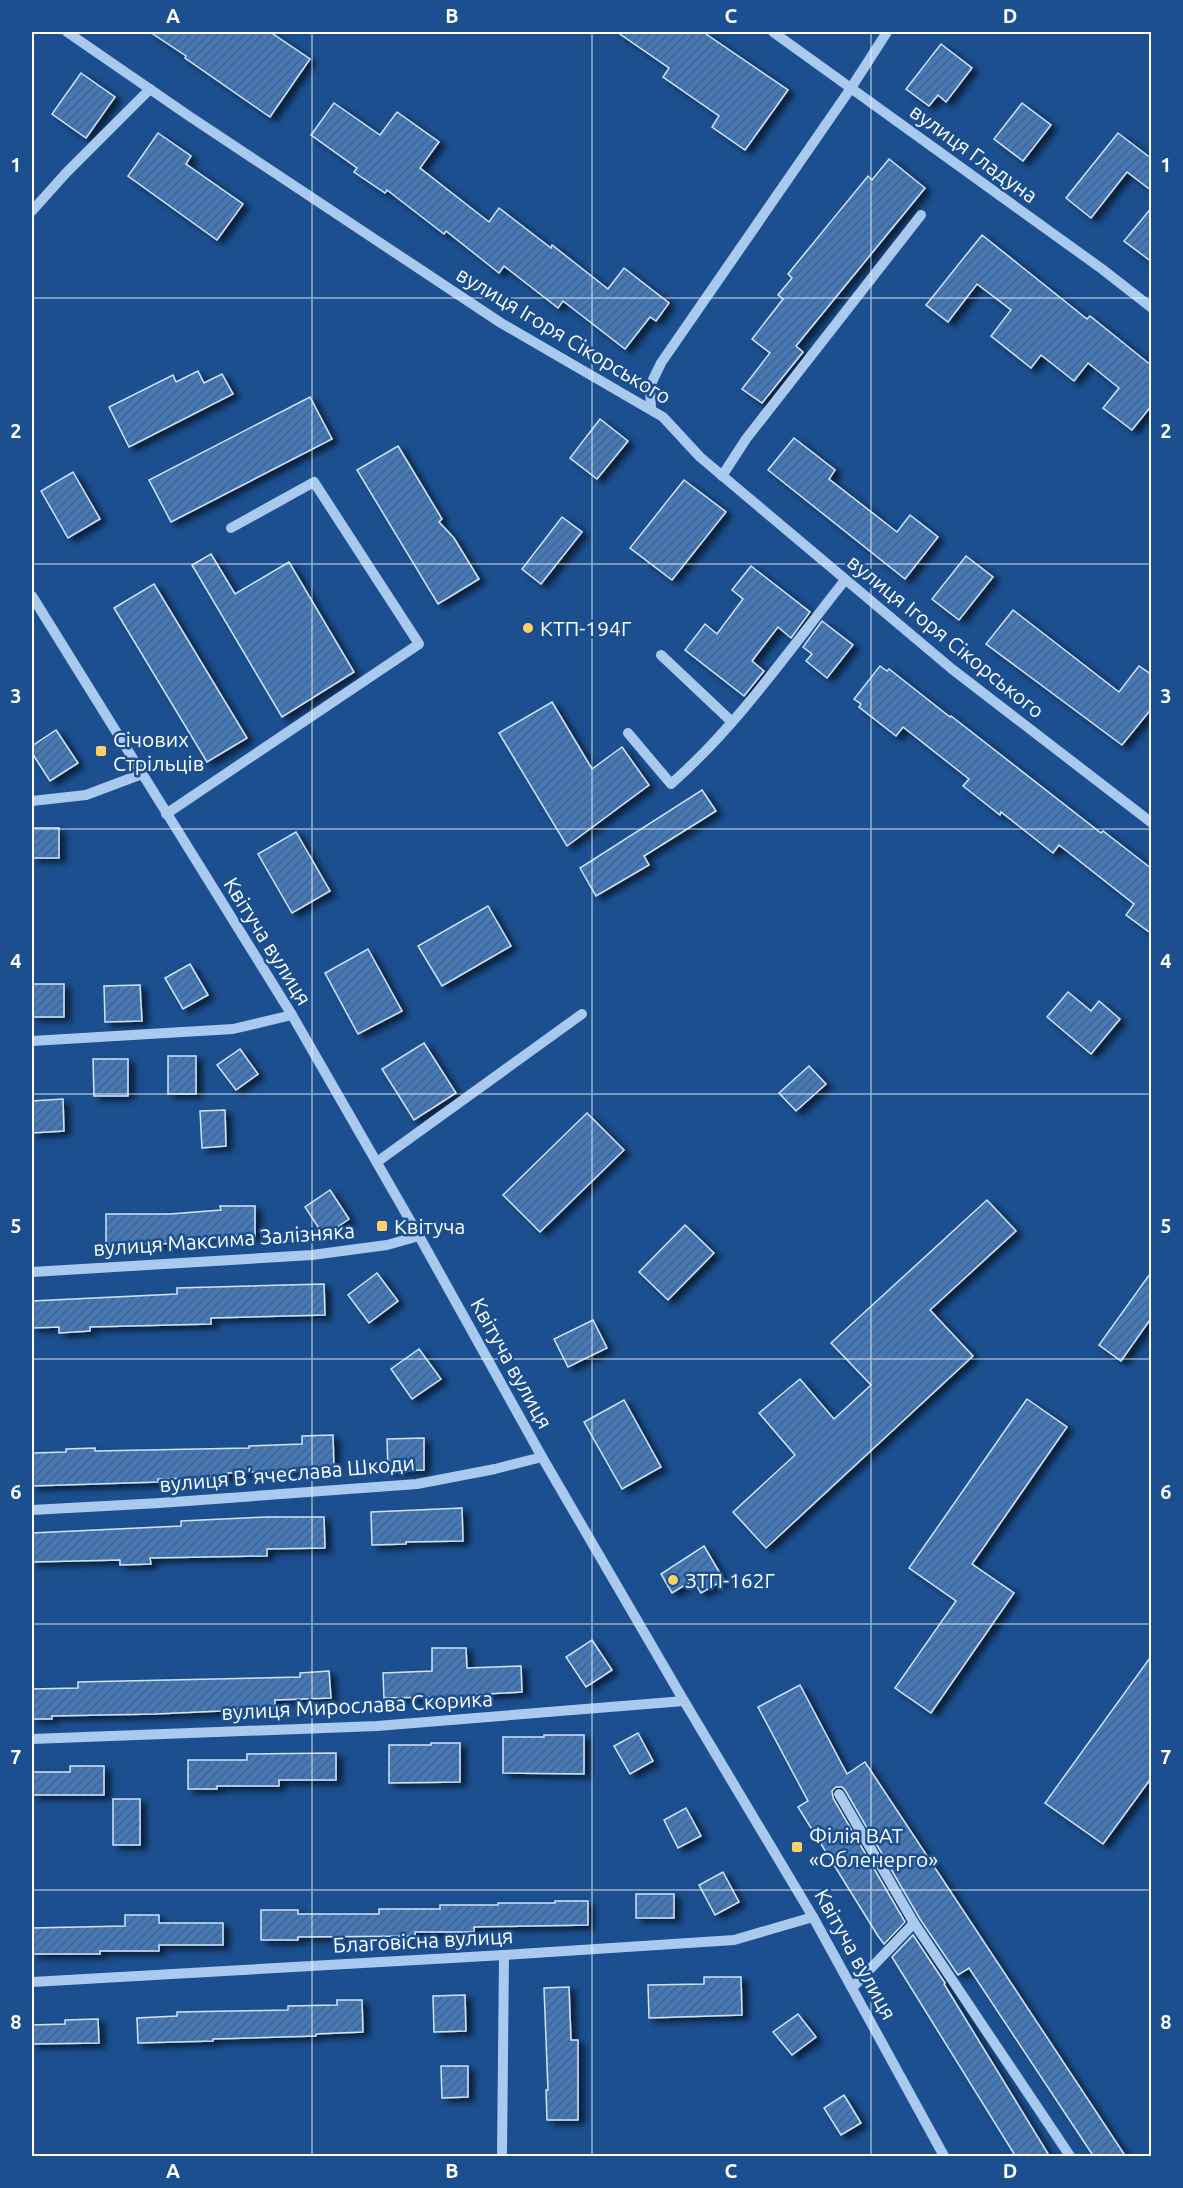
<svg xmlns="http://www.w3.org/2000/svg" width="1183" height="2188" font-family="Ubuntu,sans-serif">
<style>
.building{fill:url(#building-hatch);stroke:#cfe3fa;stroke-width:1.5;filter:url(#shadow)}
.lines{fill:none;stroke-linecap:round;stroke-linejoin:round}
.minor{stroke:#a9c9ee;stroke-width:10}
.grid{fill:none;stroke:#fff;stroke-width:1.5;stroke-opacity:0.55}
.poi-dot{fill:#ffd166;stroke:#1b4f8f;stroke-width:2}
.labels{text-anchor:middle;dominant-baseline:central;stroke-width:5;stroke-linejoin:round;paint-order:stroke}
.street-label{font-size:21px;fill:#fff;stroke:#1b4f8f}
.poi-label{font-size:21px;fill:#fff;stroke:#1b4f8f;text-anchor:start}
.neatline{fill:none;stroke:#fff;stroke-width:2}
.grid-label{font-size:20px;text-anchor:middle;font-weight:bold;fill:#fff}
</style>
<defs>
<pattern id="building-hatch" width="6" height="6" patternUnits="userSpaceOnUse" patternTransform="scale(1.5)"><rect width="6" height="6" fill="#4478b7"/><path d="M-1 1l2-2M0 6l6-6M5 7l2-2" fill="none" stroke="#486282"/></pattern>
<filter id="shadow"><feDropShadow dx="6" dy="4" stdDeviation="3" flood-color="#0009"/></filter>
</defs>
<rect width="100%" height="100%" fill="#1b4f8f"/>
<!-- building -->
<g class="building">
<path d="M150,32H270L310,59L270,117L185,58L186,56Z"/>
<path d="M617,32H703L788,90L745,150L712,127L719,116L663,77L669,68Z"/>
<path d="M941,44L972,68L946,102L938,95L929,106L906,89Z"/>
<path d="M81,73L115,97L86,138L52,114Z"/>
<path d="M334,103L380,135L397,112L439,142L420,168L489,222L499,208L551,248L552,245L608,289L624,268L669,303L656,321L650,317L625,349L563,301L558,308L504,266L499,273L446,231L444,234L387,190L385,193L354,172L357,168L311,135Z"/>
<path d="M1022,103L1051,125L1023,161L994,139Z"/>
<path d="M158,133L191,156L186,164L243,204L217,240L128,176Z"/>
<path d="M1118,133L1152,159V191L1127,172L1091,218L1066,198Z"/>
<path d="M889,159L925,188L796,346L803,352L762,403L742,389L770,353L752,339L783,299L778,295L792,278L788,274L868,176L872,180Z"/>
<path d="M1152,207V262L1124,241Z"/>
<path d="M982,235L1087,319L1090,316L1152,366V405L1132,430L1103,408L1119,388L1088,363L1074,381L1041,355L1031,368L991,336L1011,310L977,284L948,322L926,305Z"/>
<path d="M198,371L204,383L222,374L233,394L129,447L109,407L173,375L176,382Z"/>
<path d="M310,397L332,439L171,522L149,480Z"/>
<path d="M600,419L628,441L597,479L570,458Z"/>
<path d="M794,438L835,470L829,479L897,532L910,515L938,537L905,579L768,470Z"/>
<path d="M398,446L442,519L439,522L454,538L479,579L438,604L357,470Z"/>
<path d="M73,472L100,519L68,538L41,491Z"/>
<path d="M684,480L726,512L672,580L630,548Z"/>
<path d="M562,517L582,532L541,584L522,569Z"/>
<path d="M211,554L235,594L289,562L354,672L282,717L192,565Z"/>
<path d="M966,556L993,577L959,620L932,599Z"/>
<path d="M751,566L810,612L791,638L778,627L752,661L764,671L744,696L685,650L705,624L717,634L743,599L732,590Z"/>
<path d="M154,584L247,738L207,762L114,608Z"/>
<path d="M1013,610L1119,692L1139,666L1152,675V708L1122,745L986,644Z"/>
<path d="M822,621L853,645L827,678L806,661L812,654L803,647Z"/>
<path d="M880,666L887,671L889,669L950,717L951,716L1101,833L1103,831L1152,869V934L1126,915L1134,904L1059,845L1053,853L1001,812L1000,815L963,786L969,779L903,727L896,736L859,707L861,704L854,699Z"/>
<path d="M552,702L592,769L622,747L649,785L567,846L499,733Z"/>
<path d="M56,730L78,763L50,781L32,753V746Z"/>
<path d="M702,790L716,811L644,856L649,865L596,896L580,868Z"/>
<rect x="32" y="828" width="27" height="30"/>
<path d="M296,832L330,891L292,913L258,854Z"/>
<path d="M488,906L511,946L442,986L418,946Z"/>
<path d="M368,949L402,1011L358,1034L325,973Z"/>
<path d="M190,964L208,995L183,1009L165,978Z"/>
<rect x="32" y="984" width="32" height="33"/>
<path d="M140,985L142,1021L105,1022L104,986Z"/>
<path d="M1068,992L1091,1011L1099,1001L1120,1019L1091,1054L1047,1017Z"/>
<path d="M424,1043L456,1093L414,1120L382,1069Z"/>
<path d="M240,1049L258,1074L236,1090L217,1065Z"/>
<rect x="168" y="1056" width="28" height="38"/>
<path d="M93,1059H128V1096H94Z"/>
<path d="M809,1066L826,1084L796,1111L779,1093Z"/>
<path d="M63,1099L64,1131L32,1133V1101Z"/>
<path d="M225,1110L226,1146L202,1148L200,1111Z"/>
<path d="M587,1113L624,1150L540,1232L503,1195Z"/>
<path d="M330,1190L349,1219L324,1236L305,1207Z"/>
<path d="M987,1200L1016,1231L930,1310L973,1356L766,1548L733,1512L795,1455L759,1413L800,1379L834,1419L871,1385L831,1343Z"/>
<path d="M220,1206H255V1236L198,1237V1243L106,1245V1214H170L221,1210Z"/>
<path d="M685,1225L714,1253L668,1300L639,1272Z"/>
<path d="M1152,1271V1317L1121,1361L1099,1345Z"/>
<path d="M377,1273L398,1301L369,1323L348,1295Z"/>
<path d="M324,1284L325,1315L211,1318V1324L90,1327V1331L59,1333V1327L32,1328V1301L177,1294V1288Z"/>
<path d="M593,1320L607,1348L568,1367L554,1339Z"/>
<path d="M419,1349L441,1379L412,1399L391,1369Z"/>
<path d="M1027,1399L1067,1427L972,1564L1014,1593L931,1713L895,1688L956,1601L909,1568Z"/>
<path d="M624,1400L661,1467L622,1489L584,1422Z"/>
<path d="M333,1435L334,1469L228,1473V1477L158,1479V1482L32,1486V1453L66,1452V1449L95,1448V1451L249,1448V1446L302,1444V1436Z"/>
<path d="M424,1438V1470L388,1471L387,1439Z"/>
<path d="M462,1508L463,1541L406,1542V1544L372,1545L371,1512Z"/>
<path d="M266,1517H324L325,1548L267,1549V1556L150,1558L151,1564L120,1565V1560L32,1562V1533L181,1526V1521Z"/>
<path d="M704,1546L724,1580L701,1593L693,1580L672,1593L661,1574Z"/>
<path d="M592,1640L612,1670L586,1687L566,1657Z"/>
<path d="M432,1648H466L467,1668L521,1666L522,1692L467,1695V1701L433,1702V1697L384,1698L383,1673L432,1671Z"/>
<path d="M1152,1655V1777L1103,1844L1045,1803Z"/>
<path d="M329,1671L331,1698L275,1700V1708L221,1709V1711L155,1714L52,1716V1719H32V1689L78,1688V1682L300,1677V1673Z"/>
<path d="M800,1685L847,1774L865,1762L1126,2157H1094L969,1968L958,1975L920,1919L845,1790L842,1787H836L832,1791L833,1798L905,1922L884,1944L878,1936L798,1807L808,1801L758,1707Z"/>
<path d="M638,1733L653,1761L630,1774L614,1746Z"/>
<path d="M544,1735H584V1774L503,1773V1737H544Z"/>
<path d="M431,1743H460V1782L389,1783V1745H431Z"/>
<path d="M336,1753V1780H279V1786H217V1789H188V1760H247V1754Z"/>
<path d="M70,1766H104V1795H32V1772H70Z"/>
<rect x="113" y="1799" width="27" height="46"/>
<path d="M686,1808L701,1836L678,1848L664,1820Z"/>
<path d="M723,1872L739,1902L715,1915L699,1885Z"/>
<rect x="636" y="1894" width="38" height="24"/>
<path d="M555,1901H588V1925L474,1927V1932H415V1936L298,1937V1940H261V1910H298V1914H379V1909H440V1905H498V1903H555Z"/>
<path d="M125,1915H159V1923H223V1945H159V1951H100V1954H32V1928L125,1926Z"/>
<path d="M913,1935L945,1983L944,1984L1050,2157H1016L892,1957Z"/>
<path d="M704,1977H741L742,2015L649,2018L648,1985L704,1984Z"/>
<path d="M569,1987L571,2040H578V2120H547L546,2090H548L544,1988Z"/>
<path d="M465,1995L466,2031L434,2032L433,1996Z"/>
<path d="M337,2000H362L363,2032L316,2034V2036L213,2039V2041L138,2043L137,2018L177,2016V2012L288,2010V2006L337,2005Z"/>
<path d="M798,2014L816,2037L792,2055L773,2032Z"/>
<path d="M98,2019L99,2043L32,2044V2025L65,2024V2020Z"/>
<path d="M441,2066H468V2097L442,2098Z"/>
<path d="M844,2095L861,2123L841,2135L824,2108Z"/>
</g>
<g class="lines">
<!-- minor -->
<g class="minor">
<path d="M67,32L189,116L501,323L663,417L700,457L952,669L1152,823"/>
<path d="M773,32L1102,269L1152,308"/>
<path d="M32,211L66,173L150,89"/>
<path d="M651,409L650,386L661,363L851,88L887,32"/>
<path d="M722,476L746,439L921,215"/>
<path d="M32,596L292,1015L419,1236L542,1457L684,1701L813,1917L944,2156"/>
<path d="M661,655L732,722"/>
<path d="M628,733L671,784C738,725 790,649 845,580"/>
<path d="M32,801L86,795L142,774"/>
<path d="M166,814L419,644L314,482L231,528"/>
<path d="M32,1041L233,1029L292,1015"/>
<path d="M377,1162L582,1014"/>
<path d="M32,1272L312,1255L387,1245L419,1236"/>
<path d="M32,1510L160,1503L417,1484L495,1469L542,1457"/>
<path d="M32,1739L377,1726L684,1701"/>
<path d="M839,1794L914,1923L1070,2156"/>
<path d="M32,1982L504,1955L734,1940L813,1917"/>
<path d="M853,1987L914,1923"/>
<path d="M502,2156L504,1955"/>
</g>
</g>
<!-- grid -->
<path class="grid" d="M312,32V2156M592,32V2156M871,32V2156M32,298H1152M32,564H1152M32,829H1152M32,1094H1152M32,1359H1152M32,1624H1152M32,1890H1152"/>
<!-- markers -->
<g class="poi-dot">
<circle cx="528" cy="628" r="6"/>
<rect x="95" y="745" width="12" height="12" rx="3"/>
<rect x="376" y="1220" width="12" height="12" rx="3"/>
<circle cx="673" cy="1580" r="6"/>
<rect x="791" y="1841" width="12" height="12" rx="3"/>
</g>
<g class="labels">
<!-- street labels -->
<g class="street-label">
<text transform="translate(974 153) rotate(36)">вулиця Гладуна</text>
<text transform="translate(564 335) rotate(31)">вулиця Ігоря Сікорського</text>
<text transform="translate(946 636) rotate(39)">вулиця Ігоря Сікорського</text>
<text transform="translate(268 941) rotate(58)">Квітуча вулиця</text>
<text transform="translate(224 1239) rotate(-4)">вулиця Максима Залізняка</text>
<text transform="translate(512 1363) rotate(61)">Квітуча вулиця</text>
<text transform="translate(287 1473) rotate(-5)">вулиця Вʼячеслава Шкоди</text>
<text transform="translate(357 1705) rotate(-3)">вулиця Мирослава Скорика</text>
<text transform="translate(423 1940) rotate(-3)">Благовісна вулиця</text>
<text transform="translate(856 1954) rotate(61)">Квітуча вулиця</text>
</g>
<!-- poi labels -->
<g class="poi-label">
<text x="540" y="628">КТП-194Г</text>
<text x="113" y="739">Січових<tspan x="113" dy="24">Стрільців</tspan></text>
<text x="394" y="1226">Квітуча</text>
<text x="685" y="1580">ЗТП-162Г</text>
<text x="809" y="1835">Філія ВАТ<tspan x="809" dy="24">«Обленерго»</tspan></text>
</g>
</g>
<!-- border -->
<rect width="1183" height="2188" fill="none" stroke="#1b4f8f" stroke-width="66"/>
<rect x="33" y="33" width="1117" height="2122" class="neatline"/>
<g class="grid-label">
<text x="173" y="23">A</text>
<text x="452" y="23">B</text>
<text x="731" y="23">C</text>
<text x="1010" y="23">D</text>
<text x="16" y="172">1</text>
<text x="1166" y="172">1</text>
<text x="16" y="438">2</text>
<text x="1166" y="438">2</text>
<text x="16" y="703">3</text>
<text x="1166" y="703">3</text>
<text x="16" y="968">4</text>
<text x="1166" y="968">4</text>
<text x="16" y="1233">5</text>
<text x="1166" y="1233">5</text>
<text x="16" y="1499">6</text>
<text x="1166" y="1499">6</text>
<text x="16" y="1764">7</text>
<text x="1166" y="1764">7</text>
<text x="16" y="2029">8</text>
<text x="1166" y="2029">8</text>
<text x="173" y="2178">A</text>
<text x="452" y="2178">B</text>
<text x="731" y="2178">C</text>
<text x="1010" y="2178">D</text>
</g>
</svg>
